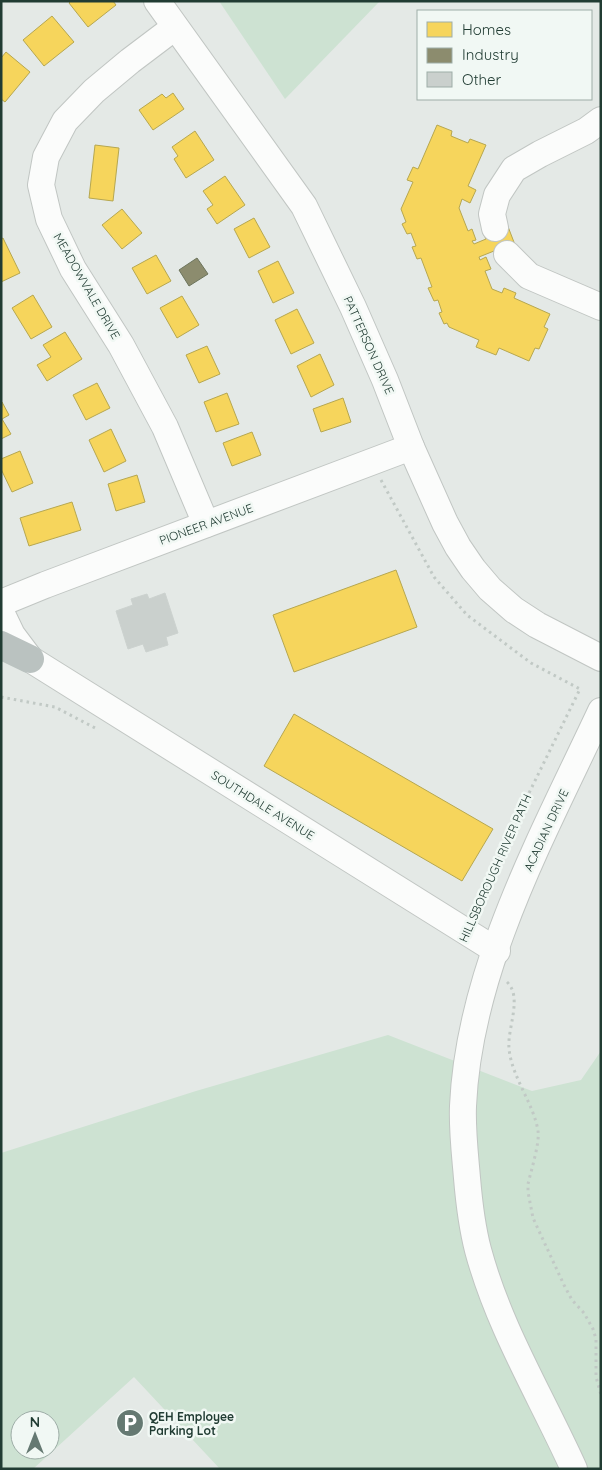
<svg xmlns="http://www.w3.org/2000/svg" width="602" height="1470" font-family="Quicksand,sans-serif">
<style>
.green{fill:#cde2d2;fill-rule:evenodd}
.homes{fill:#f6d55c;stroke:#b6a750}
.industry{fill:#8c8c6e;stroke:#6c745c}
.building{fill:#cad0cd;stroke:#ccd2cf}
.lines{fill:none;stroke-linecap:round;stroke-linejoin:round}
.minor-casing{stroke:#c1c6c3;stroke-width:28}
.highway-casing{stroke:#bcc5c2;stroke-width:29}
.path{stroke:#c1c9c5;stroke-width:3;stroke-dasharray:2.5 4;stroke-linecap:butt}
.minor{stroke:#fbfcfb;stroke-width:26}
.highway{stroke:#bac2c0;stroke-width:28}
.labels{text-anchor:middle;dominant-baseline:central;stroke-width:5;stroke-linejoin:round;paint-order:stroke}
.street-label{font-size:12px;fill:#213c33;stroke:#f1f8f4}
.poi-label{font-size:12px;font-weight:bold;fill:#213c33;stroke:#f1f8f4;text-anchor:start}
</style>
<rect width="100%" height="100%" fill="#e4e9e6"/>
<!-- green -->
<g class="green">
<path d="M219,1H380L285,99Z"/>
<path d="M388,1035L532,1091L581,1080L601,1051V1469H220L134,1377L33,1469H1V1153L196,1091ZM20,1420H50V1450H20Z"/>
</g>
<!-- homes -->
<g class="homes">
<path d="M71,1H113L116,5L88,27L69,3Z"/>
<path d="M52,16L74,42L44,66L23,40Z"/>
<path d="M6,52L30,72L5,102L1,99V58Z"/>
<path d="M173,93L184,109L153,130L139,110L162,94L166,98Z"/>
<path d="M437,125L452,131L451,136L468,143L470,139L486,145L468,186L476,190L470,203L462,199L459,208L468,231L472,229L476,240L472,241L474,244L486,239L483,233L507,224L517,250L497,258L494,251L479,257L480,260L486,257L491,269L485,271L492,289L502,293L504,288L516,293L514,298L550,314L544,327L548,329L539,349L535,348L529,361L499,348L496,355L476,347L479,340L449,327L447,323L444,324L439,313L442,312L438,300L434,301L428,288L432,287L421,258L417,259L412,247L416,246L411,233L407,234L402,224L406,222L401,209L413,182L407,180L413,167L418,169Z"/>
<path d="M195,131L214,160L186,178L174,159L178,156L172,147Z"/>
<path d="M95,145L119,148L113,201L89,198Z"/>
<path d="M225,176L245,205L217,224L207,209L213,205L203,191Z"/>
<path d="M122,209L142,233L122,249L102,225Z"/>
<path d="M254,218L270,247L249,258L234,229Z"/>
<path d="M3,238L20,273L1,282V239Z"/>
<path d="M156,255L171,281L147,294L132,268Z"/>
<path d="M278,261L294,293L273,303L258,271Z"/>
<path d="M33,295L52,327L31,339L12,308Z"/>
<path d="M182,296L199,325L177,338L160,308Z"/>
<path d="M297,309L314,343L291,354L275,320Z"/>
<path d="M65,332L82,359L47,381L37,365L51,357L43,345Z"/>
<path d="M207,346L220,374L199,383L186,355Z"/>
<path d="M320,354L334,385L311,397L297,366Z"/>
<path d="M97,383L110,408L86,420L73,395Z"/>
<path d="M227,393L239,424L216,432L204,402Z"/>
<path d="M343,398L351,422L321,432L313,409Z"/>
<path d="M2,402L9,415L2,419L11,434L1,439Z"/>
<path d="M111,429L126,461L104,472L89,440Z"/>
<path d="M252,432L261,455L232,466L223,443Z"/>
<path d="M20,451L33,483L12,492L1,469V459Z"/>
<path d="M137,475L145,502L116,511L108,484Z"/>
<path d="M72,502L81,530L29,546L20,518Z"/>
<path d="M396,570L417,627L294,672L273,615Z"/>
<path d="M294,714L493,829L462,881L264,766Z"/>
</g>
<!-- industry -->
<path class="industry" d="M197,258L208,274L189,286L179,270Z"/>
<!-- building -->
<path class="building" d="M165,593L178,633L166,637L168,645L146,652L143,644L128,649L116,611L133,605L131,599L147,594L149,599Z"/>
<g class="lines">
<!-- minor casing -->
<g class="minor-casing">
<g id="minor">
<path d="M157,1L304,206L353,307L385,380L411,447L445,523L458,547L473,569L490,589L514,610L537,625L601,658"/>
<path d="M175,27L130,61L94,91L65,121L46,157L41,185L49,219L73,269L121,345L165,427L206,524"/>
<path d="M495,228L492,214L497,195L514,169L540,154L586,131L601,120"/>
<path d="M507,254L529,276L601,307"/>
<path d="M1,603L45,585L411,447"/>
<path d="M1,612L12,635L30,659L497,951"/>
<path d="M574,1469C541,1396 499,1328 478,1250C472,1227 469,1202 467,1178C465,1154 462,1130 463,1106C469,968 544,833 601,711"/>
</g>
</g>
<!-- highway casing -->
<g class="highway-casing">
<path id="highway" d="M1,645L30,659"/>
</g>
<!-- path -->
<g class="path">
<path d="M381,480L434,577L467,615L531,663L580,689L505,842L474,913"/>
<path d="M1,697L55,707L97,729"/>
<path d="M507,982C523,997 507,1029 509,1048C511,1076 534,1104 538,1131C540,1142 531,1171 528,1184V1192L533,1218L564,1285L572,1300L584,1313L593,1329L596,1339V1377L601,1395"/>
</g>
<!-- minor -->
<use href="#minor" class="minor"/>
<!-- highway -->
<use href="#highway" class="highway"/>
</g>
<!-- icons -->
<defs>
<g id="parking-disc" transform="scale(1.4375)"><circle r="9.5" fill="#657972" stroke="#f1f8f4"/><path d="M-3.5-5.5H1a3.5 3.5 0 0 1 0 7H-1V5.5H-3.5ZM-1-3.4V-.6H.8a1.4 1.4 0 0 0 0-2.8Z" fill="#fff"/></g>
</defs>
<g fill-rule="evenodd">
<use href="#parking-disc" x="130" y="1423"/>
</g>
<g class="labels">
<!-- street labels -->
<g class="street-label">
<text transform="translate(87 286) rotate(60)">MEADOWVALE DRIVE</text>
<text transform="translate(369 345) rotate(66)">PATTERSON DRIVE</text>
<text transform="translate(206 524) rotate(-20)">PIONEER AVENUE</text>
<text transform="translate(263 805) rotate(32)">SOUTHDALE AVENUE</text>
<text transform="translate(546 830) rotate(-65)">ACADIAN DRIVE</text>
<text transform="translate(495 868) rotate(-66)">HILLSBOROUGH RIVER PATH</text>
</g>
<!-- poi labels -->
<g class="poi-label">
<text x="149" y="1416">QEH Employee<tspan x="149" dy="14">Parking Lot</tspan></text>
</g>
</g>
<!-- border -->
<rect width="602" height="1470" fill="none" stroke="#213c33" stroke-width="5"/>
<!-- legend -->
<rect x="417" y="10" width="175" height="90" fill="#f1f8f4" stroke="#9eada7"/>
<rect x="427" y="22" width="25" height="15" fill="#f6d55c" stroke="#9eada7"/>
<text x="462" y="35" font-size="15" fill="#213c33">Homes</text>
<rect x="427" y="48" width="25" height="15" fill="#8c8c6e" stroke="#9eada7"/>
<text x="462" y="60" font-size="15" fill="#213c33">Industry</text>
<rect x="427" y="72" width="25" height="15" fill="#cad0cd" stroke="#9eada7"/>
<text x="462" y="85" font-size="15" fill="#213c33">Other</text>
<!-- north arrow -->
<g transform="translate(35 1435)"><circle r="24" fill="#f1f8f4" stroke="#9eada7"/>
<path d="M0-4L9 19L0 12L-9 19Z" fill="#657972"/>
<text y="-8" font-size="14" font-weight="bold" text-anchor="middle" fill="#213c33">N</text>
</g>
</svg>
